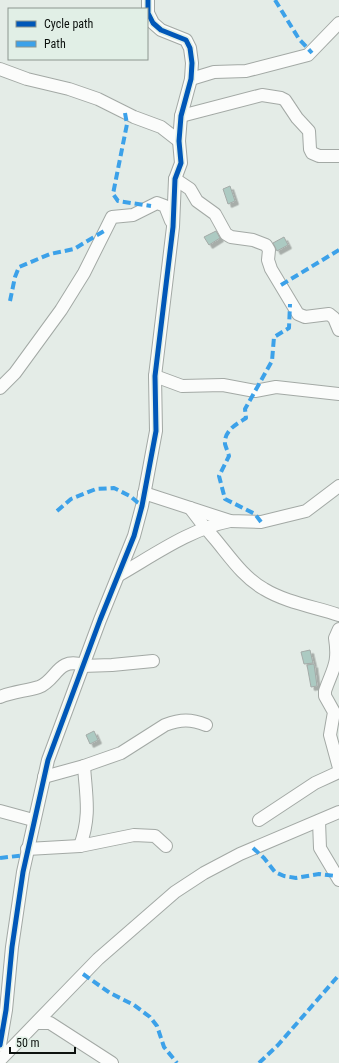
<svg xmlns="http://www.w3.org/2000/svg" width="339" height="1063" font-family="'Roboto Condensed',sans-serif">
<style>
.building{fill:#accac2;stroke:#a4aba8;filter:url(#shadow)}
.lines{fill:none;stroke-linecap:round;stroke-linejoin:round}
.minor-casing{stroke:#a3a9a5;stroke-width:14}
.minor{stroke:#fbfcfb;stroke-width:12}
.quiet{stroke:#3ca1e9;stroke-width:4;stroke-dasharray:8 4;stroke-linecap:butt}
.cycleway-casing{stroke:#e1efe6;stroke-width:8}
.cycleway{stroke:#0057b8;stroke-width:5}
</style>
<defs>
<filter id="shadow"><feDropShadow dx="3.5" dy="3.5" stdDeviation="0" flood-color="#0004"/></filter>
</defs>
<rect width="100%" height="100%" fill="#e4ece7"/>
<!-- building -->
<g class="building">
<path d="M230,186L235,201L228,204L223,189Z"/>
<path d="M216,231L220,238L209,245L204,237Z"/>
<path d="M284,237L288,245L277,251L273,243Z"/>
<path d="M310,650L313,663L304,664L301,652Z"/>
<path d="M314,664L317,686L311,687L307,665Z"/>
<path d="M94,731L98,740L90,744L86,735Z"/>
</g>
<g class="lines">
<!-- minor casing -->
<g class="minor-casing">
<g id="minor">
<path d="M0,69L27,79L69,89L98,99L134,117L161,127L179,141"/>
<path d="M191,79L214,72L246,71L308,55L339,23"/>
<path d="M181,116L262,95L281,98L285,100L297,118L309,131L310,149L312,153L319,156H339"/>
<path d="M175,179L190,189L197,201L215,214L226,234L231,237L253,240L266,245L269,250L268,260L271,269L298,314L305,317L329,314L334,318L339,330"/>
<path d="M155,376L182,386L223,385L255,391L276,387L339,394"/>
<path d="M0,388L15,373L61,310L84,273L112,217L133,215L157,203L165,206L171,221"/>
<path d="M144,493L230,521L261,522L306,511L339,486"/>
<path d="M190,508C198,519 206,529 215,539C230,557 243,577 264,589C285,602 315,607 339,615"/>
<path d="M119,575C154,555 190,529 230,521"/>
<path d="M339,629L335,638C339,664 333,668 325,691V696L334,712L330,735L339,768"/>
<path d="M82,666L112,665L153,661"/>
<path d="M0,697C12,692 26,691 39,687C57,680 57,657 83,665"/>
<path d="M44,777L84,766L121,753L165,725C181,719 191,719 206,725"/>
<path d="M0,811L33,820"/>
<path d="M259,820L315,783L339,772"/>
<path d="M319,821L320,848L339,880"/>
<path d="M80,846C91,815 86,797 84,766"/>
<path d="M27,849L80,846L134,835L155,836L166,846"/>
<path d="M37,1023H50L112,1063"/>
<path d="M0,1045L6,1010L12,947L23,872L48,760L100,620L134,536L142,506L156,431L155,376L173,227L175,179L181,163L179,141L181,116L191,79L192,63L190,48L186,40L161,30L153,23L148,13V0"/>
<path d="M0,1060L98,959L175,892L204,873L240,854L339,812"/>
</g>
</g>
<!-- minor -->
<use href="#minor" class="minor"/>
<!-- quiet -->
<g class="quiet">
<path d="M275,0L299,39L312,53"/>
<path d="M125,113L127,124L113,194L118,201L151,206"/>
<path d="M281,285L339,250"/>
<path d="M10,301L15,277L19,267L50,254L74,249L104,231"/>
<path d="M57,511L71,499L96,489L114,488L130,496L142,506"/>
<path d="M261,522L255,514L225,499L219,476L229,456C228,452 226,448 225,444C224,430 237,424 246,418L245,409L272,361L274,337L289,328L290,304"/>
<path d="M253,848L264,858L275,872L284,876L296,878L319,874L336,876"/>
<path d="M0,858L26,855"/>
<path d="M83,974L110,993L134,1005L150,1017L157,1026L164,1047L177,1063"/>
<path d="M259,1063L278,1045L339,975"/>
</g>
<!-- cycleway casing -->
<g class="cycleway-casing">
<path id="cycleway" d="M0,1045L6,1010L12,947L23,872L48,760L100,620L134,536L142,506L156,431L155,376L173,227L175,179L181,163L179,141L181,116L191,79L192,63L190,48L186,40L161,30L153,23L148,13V0"/>
</g>
<!-- cycleway -->
<use href="#cycleway" class="cycleway"/>
</g>
<!-- legend -->
<rect x="8" y="8" width="140" height="52" fill="#e1efe6" stroke="#8c9690"/>
<rect x="16" y="21" width="20" height="6" fill="#0057b8" stroke="#8c9690"/>
<text x="44" y="28" font-size="12" fill="#0c110e">Cycle path</text>
<rect x="16" y="41" width="20" height="6" fill="#3ca1e9" stroke="#8c9690"/>
<text x="44" y="48" font-size="12" fill="#0c110e">Path</text>
<!-- scale -->
<path d="M10 1047v6h65v-6" fill="none" stroke="#0c110e" stroke-width="2"/>
<text x="16" y="1047" font-size="12" fill="#0c110e" stroke="#e1efe6" stroke-width="3" paint-order="stroke">50 m</text>
</svg>
